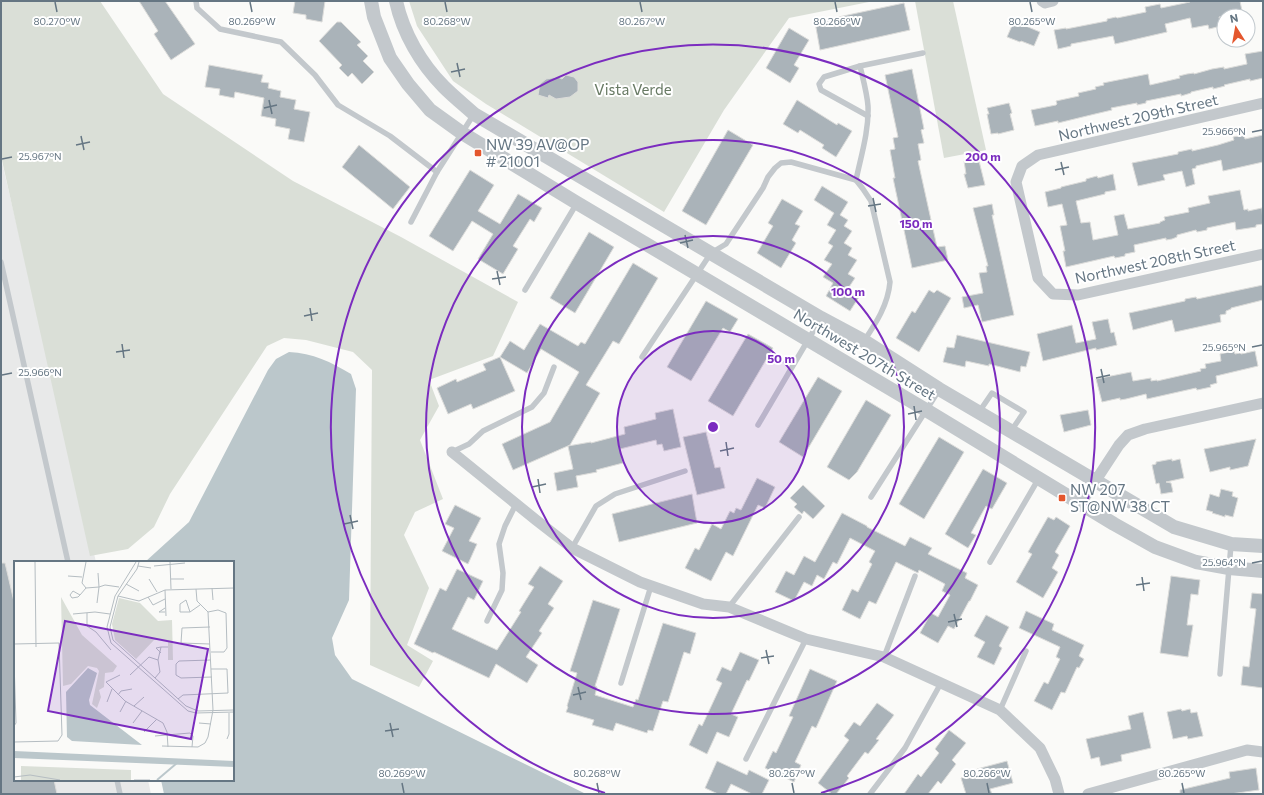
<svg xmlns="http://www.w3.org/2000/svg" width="1264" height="795" font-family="Commissioner,sans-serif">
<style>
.built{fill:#e8e9e9}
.green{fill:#dadfd7}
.water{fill:#bbc7cb}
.building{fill:#aab3b9;stroke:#dcdcda}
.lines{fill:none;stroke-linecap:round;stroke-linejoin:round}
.service{stroke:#c3c8cc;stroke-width:5.5}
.minor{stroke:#c3c8cc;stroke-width:11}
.tertiary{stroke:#c3c8cc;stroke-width:14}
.ticks{fill:none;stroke:#657683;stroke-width:1.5}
.ring{fill:none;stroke:#7b2cbf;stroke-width:2}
.poi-dot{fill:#e4572e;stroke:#fff;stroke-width:1.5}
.labels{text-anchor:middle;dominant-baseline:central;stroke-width:4;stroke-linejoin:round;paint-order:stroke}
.park-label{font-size:15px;fill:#687a64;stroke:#fff}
.street-label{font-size:15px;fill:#657683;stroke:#fff}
.poi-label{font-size:15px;fill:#657683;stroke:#fff;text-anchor:start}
.inset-river{fill:none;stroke:#bbc7cb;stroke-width:2}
.inset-road{fill:none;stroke:#b5bdc2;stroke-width:1}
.view{fill:#7b2cbf;fill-opacity:0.15;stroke:#7b2cbf;stroke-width:2}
.inset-edge{fill:none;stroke:#657683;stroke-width:2}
.ticks-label{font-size:10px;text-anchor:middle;fill:#657683;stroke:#fff;stroke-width:4;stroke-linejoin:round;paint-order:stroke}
.centre{fill:#7b2cbf;stroke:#fff;stroke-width:2}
.ring-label{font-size:12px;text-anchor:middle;font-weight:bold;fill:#7b2cbf;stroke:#fff;stroke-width:4;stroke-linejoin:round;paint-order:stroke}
</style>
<rect width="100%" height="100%" fill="#fafaf8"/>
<!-- built -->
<path class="built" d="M1,158L96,562H15V780H148L151,794H1Z"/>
<!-- green -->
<g class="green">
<path d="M1,1H100L163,94L293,181L401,237L518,302L493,356L429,380L439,406L420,440L443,499L415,512L404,535L429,588L407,645L433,661L419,687L370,665L372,370L353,352L306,340L284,338L267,346L170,494L154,527L128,549L90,556L1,156Z"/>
<path d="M409,1H874L789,18L724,110L664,212L486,104L453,81L417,26Z"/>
<path d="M915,1H953L986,150L944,158Z"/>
</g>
<!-- water -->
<path class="water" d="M289,352C313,353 331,362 351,374L356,389L349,600L332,638L335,655L352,679L586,794H164L161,780H233V562H145L189,522L268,370L276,359Z"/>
<!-- building -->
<g class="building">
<path d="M139,1H165L195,44L171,60L154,34L158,31Z"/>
<path d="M295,1H325L322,22L306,19V15L293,13Z"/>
<path d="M1190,1H1240L1242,11L1219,17L1221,26L1209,29L1208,25L1192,28L1190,18L1165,24L1167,32L1115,44L1113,36L1071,44V46L1058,49L1054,30L1066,28V29L1107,21V19L1116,17L1117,18L1146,12L1145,7L1160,4L1161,8L1190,2Z"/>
<path d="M904,3L910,30L820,50L815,22Z"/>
<path d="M1014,21L1040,32L1034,46L1021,41L1020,42L1007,37Z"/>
<path d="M337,22H341L361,42L357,45L368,56L363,61L374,72L362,84L352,73L348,77L339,68L342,65L319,41Z"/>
<path d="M789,28L809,40L794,65L799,68L790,83L766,68Z"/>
<path d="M1263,51V78L1250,81V79L1224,85L1225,86L1213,89V87L1191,92V93L1181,96V94L1146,101V103L1137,105V103L1111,108L1112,110L1095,114L1058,123V121L1035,126L1031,110L1056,105L1057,104L1056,101L1079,96L1078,93L1096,89L1095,87L1104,85L1103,83L1148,74L1150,85L1180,78L1179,76L1187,74L1194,73V74L1212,69L1224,67V69L1247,64L1245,54Z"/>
<path d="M209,65L263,75L261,82L269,83L268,88L281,91L280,97L296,100L294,109L310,112L304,142L288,139L290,129L275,126L276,119L261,116L264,98L235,92L234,98L219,95L220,89L205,87Z"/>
<path d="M912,69L924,129L921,130L924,143L918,144L921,160L918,161L937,247L945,246L948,260L912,268L893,178H895L890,150L895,149L893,138L898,137L885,75Z"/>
<path d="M566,75L574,77L578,82V91L570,97L556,99L549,95L548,98L538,95L540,84L546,79L558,77L562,79Z"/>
<path d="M797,100L837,125L838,123L852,131L836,157L822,148L824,145L800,130L798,133L783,124Z"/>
<path d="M1009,103L1012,113L1010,114L1014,130L998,134V133L991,134L987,114H989L987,108Z"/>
<path d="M728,130L753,145L706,225L682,211Z"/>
<path d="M1244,135L1245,139L1263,135V162L1223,171L1221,160L1196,166V168L1192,169L1195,184L1186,187L1182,171L1163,175L1165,180L1138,186L1132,163L1178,154V152L1192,149V151L1218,145L1234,140L1233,137Z"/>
<path d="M359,145L410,187L393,209L342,167Z"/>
<path d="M978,157L985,185L968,188L964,174H966L964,161Z"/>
<path d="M470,170L494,185L478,211L500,224L518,194L542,208L534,222L530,219L513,246L518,249L503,274L478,259L493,234L472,221L453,251L429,236Z"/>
<path d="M1113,174L1116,190L1105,192V194L1076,201L1081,223L1090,222L1093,240L1118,235L1114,216L1124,214L1128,229L1160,223V222L1165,220L1164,217L1189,212L1188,208L1210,203L1208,196L1240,190L1244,210L1248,209V211L1262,208L1263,224L1256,225V227L1236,230L1235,222L1207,228V230L1197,232L1196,230L1177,235V237L1172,239L1166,240V238L1134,245L1135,252L1125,254V256L1115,258L1114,256L1066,267L1063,251H1065L1060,226L1067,225L1062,204L1048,207L1045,192L1061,188V187L1086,181V179L1097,176L1098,178Z"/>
<path d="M822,186L848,202L840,215L848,220L844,226L852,231L844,243L852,248L848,255L857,260L848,274L855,278L847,290L859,297L850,311L826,296L833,283L823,277L832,264L824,260L833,246L828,243L836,230L827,225L834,213L814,200Z"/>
<path d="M782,199L803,211L795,224L800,226L792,240L796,243L781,268L757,253L773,226L768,223Z"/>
<path d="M992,204L994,215H992L1014,315L982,322L978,305L964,308L962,297L983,293L979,273L987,272L986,266H988L973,208Z"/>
<path d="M589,232L614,247L575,313L550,298Z"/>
<path d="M633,263L658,278L619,344L613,341L586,385L600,393L570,445L513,470L502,444L550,422L579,372L541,349L527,373L500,357L510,341L524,350L540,324L578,346L581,342L585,344Z"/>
<path d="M1263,285V300L1231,308V309L1226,311V314L1220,315L1221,322L1175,332L1172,320L1133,330L1129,313L1185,301V299L1196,297L1197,299Z"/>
<path d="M929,290L934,293L937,290L951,298L919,352L896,338L912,311L915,313Z"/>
<path d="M706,301L738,319L730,332L723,328L691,381L667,367Z"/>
<path d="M1108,319L1111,333L1114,332L1117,345L1096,350V348L1043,361L1037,334L1072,325L1076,343L1096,339L1092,322Z"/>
<path d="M748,334L773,348L733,416L708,401Z"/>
<path d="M957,335L1030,352L1026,367L1021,366L1020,372L989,364V366L966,361L965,367L943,362L947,347L954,348Z"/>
<path d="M1234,351L1235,354L1240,353L1241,354L1255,351L1258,366L1216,376L1217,383L1210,385L1211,387L1197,390L1196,388L1147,399L1146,394L1126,399L1120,400V398L1102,402L1096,379L1131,372L1133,381L1151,378V381L1157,380V381L1201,371L1200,369L1206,368L1205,364L1221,361L1220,354Z"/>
<path d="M500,357L515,391L473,409L471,404L448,414L437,388L456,379L457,382L486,370L483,364Z"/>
<path d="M818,377L842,391L803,457L779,442Z"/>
<path d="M866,400L891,415L857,472L849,480L827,467Z"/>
<path d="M673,409L681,447L664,451L662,444L657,445L656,440L620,449L623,463L596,470L597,472L576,476L578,487L557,491L554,473L573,469L568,446L591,442V443L625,434L624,427L656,419L655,413Z"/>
<path d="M1088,410L1091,425L1064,432L1060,415Z"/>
<path d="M706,432L715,468L720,467L725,488L697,495L683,437Z"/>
<path d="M939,437L964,452L924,519L899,504Z"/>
<path d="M1256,439L1248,466L1230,470V467L1210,472L1204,449Z"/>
<path d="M1172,459V461L1180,459L1184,478L1166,482L1171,483L1173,492L1161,494L1159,483L1156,484L1152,465L1156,464V462Z"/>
<path d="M983,469L1007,483L992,509L986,506L971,533L976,535L968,548L945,534Z"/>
<path d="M757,478L775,487L765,508L758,505L733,556L726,552L711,581L685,568L695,548L699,550L712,524L721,529L730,511L734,513L736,508L741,510Z"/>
<path d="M803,485L825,506L813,519L804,511L802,514L794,507L797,504L790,498Z"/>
<path d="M1221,489L1233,492L1232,496L1238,498L1233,517L1225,515V517L1219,515L1212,513L1213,512L1206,510L1210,494L1219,497Z"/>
<path d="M692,494L697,523L619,542L612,514Z"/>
<path d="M455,505L481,518L469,541L477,544L468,564L442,551L454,528L445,524Z"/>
<path d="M842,513L867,526V527L905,546L910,537L932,548L928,554L967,573L965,578L978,585L970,601H969L954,629L948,626L938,643L920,633L931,613L938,617L950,595L942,591L945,584L919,570L918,573L896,562L876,604L869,601L860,619L842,610L852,589L858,592L872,564L869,562L875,551L850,538L837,564L833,562L824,579L817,575L812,586L804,582L794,601L775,592L786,571L794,575L804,556L815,562Z"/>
<path d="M1048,517L1054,520L1056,517L1070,526L1055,552L1059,555L1052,568L1058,572L1043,598L1016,582L1032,554L1028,552Z"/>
<path d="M1,563H5L15,606V780H54L57,794H1Z"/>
<path d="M540,566L563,581L548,604L554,608L539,631L542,633L526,657L538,665L527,683L496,664L489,678L434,652L433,653L414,644L440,588L446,591L457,569L483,581L474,600L468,597L452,629L497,650L521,612L519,611L534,587L528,584Z"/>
<path d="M1171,576L1200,580L1198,595L1191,594L1187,625H1193L1188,657L1160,653Z"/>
<path d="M1252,593L1263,594V688L1241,685L1243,666L1249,667L1256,609L1250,608Z"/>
<path d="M593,600L620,609L595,686L597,687L595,695L633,707L636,699L638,700L663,623L696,633L690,654L684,652L668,702L663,701L653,731L648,730L647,733L616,723L613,731L592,725L594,720L566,712L568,707L567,706L577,673L570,671Z"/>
<path d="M1026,611L1054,624L1052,630L1084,645L1079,656L1084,659L1079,668L1077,667L1065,693L1061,692L1052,710L1034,701L1044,682L1048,684L1060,659L1056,657L1060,647L1019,628Z"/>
<path d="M986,615L1009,627L999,646L1002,648L994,665L977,657L985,642L974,636Z"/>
<path d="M740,652L759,660L749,681L747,680L731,714L738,717L729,737L717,732L707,754L689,745L699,724L702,726L722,683L716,680L722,667L731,671Z"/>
<path d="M810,669L837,681L816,728L812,726L795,762L801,765L794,782L765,768L773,751L776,753L793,717L789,716Z"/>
<path d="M877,703L894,715L876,739L879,740L868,754L865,752L847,776L849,778L836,794H832L818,783L849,740L844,736L854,722L860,726Z"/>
<path d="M1181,709L1182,711L1190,709L1191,713L1197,712L1203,736L1188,739L1187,736L1173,739L1167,712Z"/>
<path d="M1143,712L1151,748L1121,755L1122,761L1101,766L1099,757L1091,759L1086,739L1131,729L1128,716Z"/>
<path d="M949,730L966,743L952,760L956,764L941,784L938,781L928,794H904L918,774L921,777L939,753L935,749Z"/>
<path d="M717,761L747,775L749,770L769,780L762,794H752L731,784L726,794H718L705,788Z"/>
<path d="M1007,761L1013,783L990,789L992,794H966L961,778L979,774L977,769Z"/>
<path d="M1256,768L1259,790L1230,794H1180V790L1230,778L1229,772Z"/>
</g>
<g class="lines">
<!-- service -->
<g class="service">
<path d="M196,1L197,8L220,29L281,42L315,75L338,105L390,136L437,172"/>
<path d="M860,66L824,77L819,84L821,90L868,116"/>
<path d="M411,222L437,172L474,114"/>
<path d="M1,262L68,562"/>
<path d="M525,290L577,203"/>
<path d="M864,341C876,323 888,305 890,282L871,201L863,189L856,180C861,156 869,131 868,106C867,93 863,79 860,66L923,53"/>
<path d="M642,357L711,253L726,244L763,188L768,177L775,168L781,163L791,162L856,180"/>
<path d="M979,412L992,393L1024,412L1011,431"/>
<path d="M758,425L821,318"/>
<path d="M452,452L469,444L483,431L532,407L544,393L554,367"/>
<path d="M871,497L939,390"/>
<path d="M572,548L596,506L615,494L685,471"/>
<path d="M990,562L1039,478"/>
<path d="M729,607L799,517"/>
<path d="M487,621L502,590L503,573L499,544L505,526L516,504"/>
<path d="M884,657L915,576"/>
<path d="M1220,674L1231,545"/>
<path d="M621,683L651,586"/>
<path d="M1000,710L1026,651"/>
<path d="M746,759L806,639"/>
<path d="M117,780L120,794"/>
<path d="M870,794L905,748L941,683"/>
</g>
<!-- minor -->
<g class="minor">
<path d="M1042,1L1045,3L1053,1"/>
<path d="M1263,103L1038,155L1022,166L1016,182L1038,278L1053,294L1078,295L1263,254"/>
<path d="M452,452L536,520L572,548L640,582L703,604L729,607L806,639L884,657L1000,710L1040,748L1055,779L1059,794"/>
<path d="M1081,503L1119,445L1128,435L1145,429L1263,403"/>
<path d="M1088,794L1247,750L1263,752"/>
</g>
<!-- tertiary -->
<g class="tertiary">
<path d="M371,1L374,17L390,58L408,84L430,110L462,133L577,203L926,410L1114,524L1155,547L1196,562L1229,568L1263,571"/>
<path d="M396,1C403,33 421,64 444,87C453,96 464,105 474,114L821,318L864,341L939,389L1174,527L1231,544L1263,546"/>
</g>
</g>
<!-- ticks -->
<path class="ticks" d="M55,2L57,12M250,2L252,12M445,2L447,12M640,2L642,12M835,2L837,12M1030,2L1032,12M457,63L460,77M451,72L465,69M269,100L272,114M264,108L277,105M1252,132L1262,130M81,136L84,150M76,145L90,142M2,159L12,157M1061,162L1064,175M1055,170L1069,167M873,198L876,212M868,206L881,204M685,235L688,248M680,243L693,240M497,271L500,285M492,279L506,277M310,308L312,321M304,316L318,313M122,344L124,358M1252,347L1262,345M116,352L130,350M1101,369L1104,383M2,375L12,373M1096,378L1110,375M914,406L916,420M908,414L922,411M726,442L728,456M720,451L734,448M538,479L540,493M532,487L546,484M350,515L353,529M344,524L358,521M1252,563L1262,561M1142,577L1144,591M1136,585L1150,583M954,614L957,627M948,622L962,619M766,650L769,664M761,658L774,656M578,687L581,700M573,695L586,692M390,723L393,737M385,731L399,729M402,783L404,793M597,783L599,793M792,783L794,793M987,783L989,793M1182,783L1184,793"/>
<!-- distance rings -->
<circle cx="713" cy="427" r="96" fill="#7b2cbf" fill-opacity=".12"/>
<g class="ring">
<circle cx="713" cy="427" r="96"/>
<circle cx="713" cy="427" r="191"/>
<circle cx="713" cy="427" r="287"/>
<path d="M605 793A382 382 0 1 1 821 793"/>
</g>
<!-- markers -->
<g class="poi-dot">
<rect x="474" y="149" width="8" height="8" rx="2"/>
<rect x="1058" y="494" width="8" height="8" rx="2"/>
</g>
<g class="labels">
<!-- park labels -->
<g class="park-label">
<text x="633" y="89">Vista Verde</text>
</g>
<!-- street labels -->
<g class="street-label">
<text transform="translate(1138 117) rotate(-13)">Northwest 209th Street</text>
<text transform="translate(1155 261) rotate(-12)">Northwest 208th Street</text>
<text transform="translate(865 354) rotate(31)">Northwest 207th Street</text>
</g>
<!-- poi labels -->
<g class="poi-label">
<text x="486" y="144">NW 39 AV@OP<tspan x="486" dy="17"># 21001</tspan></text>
<text x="1070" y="489">NW 207<tspan x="1070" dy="17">ST@NW 38 CT</tspan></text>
</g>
</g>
<!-- overview -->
<g transform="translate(14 561)">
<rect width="220" height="220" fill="#fafaf8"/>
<path d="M47,36L68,74L103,105L99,111L91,112L90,126L85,129L87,136L83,147L78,143L85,110L83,107L74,105L57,123L49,125ZM105,37L126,42L144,60L158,59L159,99H154V79H140L122,98L101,79L98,63ZM7,205L117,209V219H7Z" fill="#dadfd7"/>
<path d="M74,107L83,112L75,139L76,144L128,184L58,180L53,176L52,131ZM0,190L220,200V206L0,197Z" fill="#bbc7cb"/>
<path class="inset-river" d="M143,219L163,202"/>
<path class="inset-road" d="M21,1L22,86M122,1L101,35L93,66L97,82L174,150L182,152L220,151M125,1L123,8L104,35L96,66L99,79L172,145L184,150L220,149M156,1L157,28M124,5L137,7M140,5L171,2M54,15L68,16M135,18L143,31M157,18H170M112,23L125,30M72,27L68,22L72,1M198,27L199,39M182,28L183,40L194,51M151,29L152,55M66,34L59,30L56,34L58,37L64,36L66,34L72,27L85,26L84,12M104,35L125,40L151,29L220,27M134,36L139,44L151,38M172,39L176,51H166V43ZM83,42L85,26L91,24L105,26M151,47L145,51H151M176,51L186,44M194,51L204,49L212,52L213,87L210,91H197M73,52V65L82,71L97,89M59,53L81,51L96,53M196,66L168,67L167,82L196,83M0,83L45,82L48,174L44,180L0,181M147,92L142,87L147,86M197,99L165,100L162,103V114L167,117L198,116M0,100L2,162L0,165M106,114L92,121L111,140L149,162L153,171L154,186M116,114L135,96L144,99M141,117L146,111L144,99L147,86H154M104,134L107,130L118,128M164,138L169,134L214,132L213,108H197M93,141L98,128M120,145L130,136M106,151L112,140M119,162L128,150M185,162L197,163M130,171L143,158M141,175L176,172L179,175L178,186M213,178L215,173V152M148,185L184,186L191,182L194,176L199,149L194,51M0,216L16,214L46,219M120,219H136"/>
<path class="view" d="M51,60L194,88L177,178L34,150Z"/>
<rect width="220" height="220" class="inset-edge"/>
</g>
<g class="ticks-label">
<text x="57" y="25">80.270°W</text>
<text x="252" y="25">80.269°W</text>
<text x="447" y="25">80.268°W</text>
<text x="642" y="25">80.267°W</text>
<text x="837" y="25">80.266°W</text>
<text x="1032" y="25">80.265°W</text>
<text x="1224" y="135">25.966°N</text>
<text x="40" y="160">25.967°N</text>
<text x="1224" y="351">25.965°N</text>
<text x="40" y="376">25.966°N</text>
<text x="1224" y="566">25.964°N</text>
<text x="402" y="777">80.269°W</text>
<text x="597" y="777">80.268°W</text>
<text x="792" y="777">80.267°W</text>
<text x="987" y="777">80.266°W</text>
<text x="1182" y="777">80.265°W</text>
</g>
<circle cx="713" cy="427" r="6" class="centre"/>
<g class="ring-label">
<text x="983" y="161">200 m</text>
<text x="916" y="228">150 m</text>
<text x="848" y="296">100 m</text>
<text x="781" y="363">50 m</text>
</g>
<!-- border -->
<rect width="1264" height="795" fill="none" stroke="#657683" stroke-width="4"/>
<!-- north arrow -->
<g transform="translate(1236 28) rotate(349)"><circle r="19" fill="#ffffff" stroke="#c1c8cd"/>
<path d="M0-3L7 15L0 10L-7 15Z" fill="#e4572e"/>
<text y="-6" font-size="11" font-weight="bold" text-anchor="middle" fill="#657683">N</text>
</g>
</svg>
